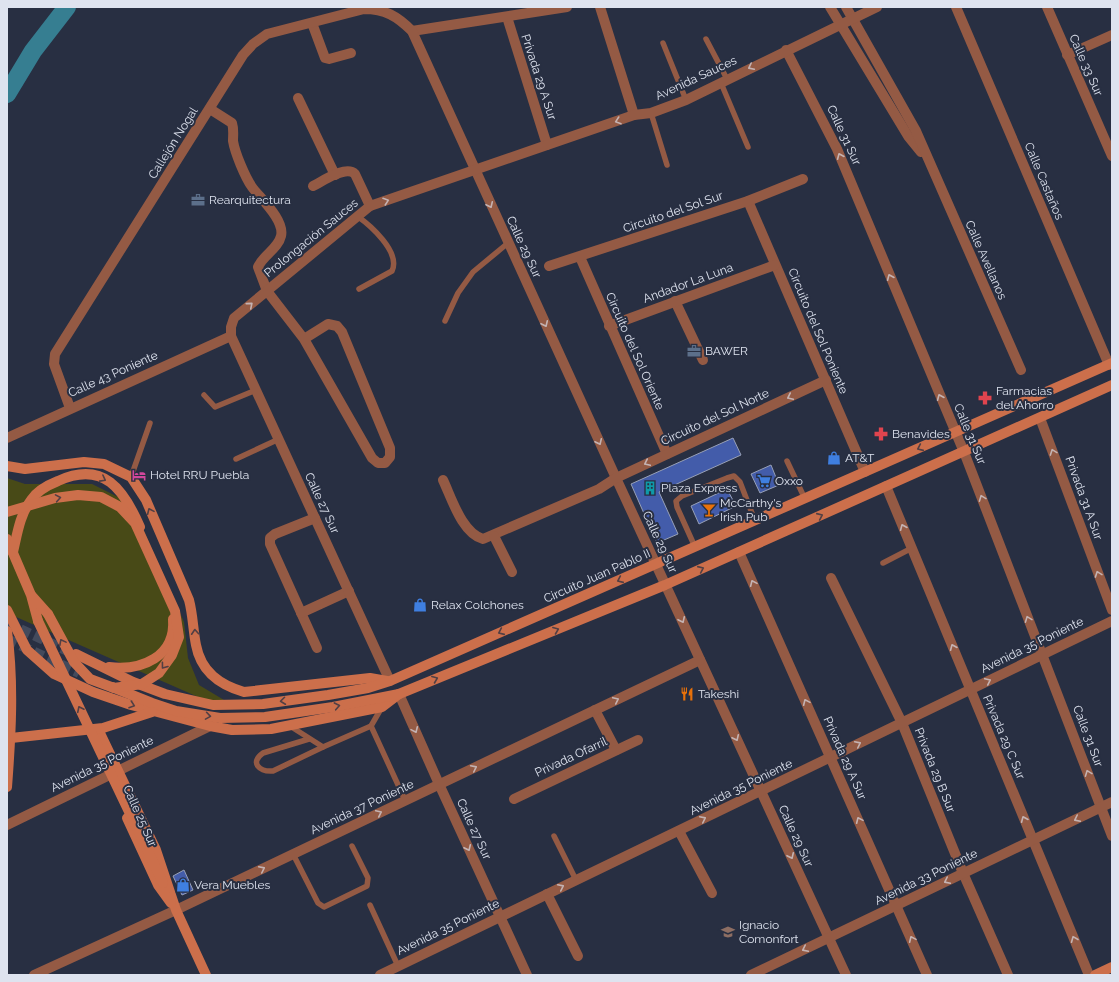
<svg xmlns="http://www.w3.org/2000/svg" width="1119" height="982" font-family="Raleway,sans-serif">
<style>
.green{fill:#484a17}
.lines{fill:none;stroke-linecap:round;stroke-linejoin:round}
.river{stroke:#367e91;stroke-width:18}
.building{fill:#435caa;stroke:#97a0b7}
.secondary-tunnel{stroke:#434a5c;stroke-width:10;stroke-dasharray:10 5;stroke-linecap:butt}
.service{stroke:#945a44;stroke-width:5.5}
.minor{stroke:#945a44;stroke-width:10}
.secondary{stroke:#cc6f4b;stroke-width:10}
.secondary-bridge{stroke:#cc6f4b;stroke-width:10}
.oneway{stroke:#c4b3b3}
.oneway2{stroke:#513f44}
.labels{text-anchor:middle;dominant-baseline:central;stroke-width:4;stroke-linejoin:round;paint-order:stroke}
.street-label{font-size:12px;fill:#dee3ef;stroke:#282f42}
.poi-label{font-size:12px;fill:#dee3ef;stroke:#282f42;text-anchor:start}
</style>
<rect width="100%" height="100%" fill="#282f42"/>
<!-- green -->
<path class="green" d="M7,478L25,484H92L132,504L184,622L188,658L199,685L224,700H205L7,613Z"/>
<g class="lines">
<!-- river -->
<path class="river" d="M7,94L33,51L67,7"/>
</g>
<!-- building -->
<g class="building">
<path d="M733,438L741,455L659,492L678,534L657,543L631,484Z"/>
<path d="M771,465L779,485L760,493L751,474Z"/>
<path d="M727,489L736,506L699,524L691,506Z"/>
<path d="M184,870L193,890L182,895L173,876Z"/>
</g>
<g class="lines">
<!-- secondary-tunnel -->
<g class="secondary-tunnel">
<path d="M7,623L72,653"/>
<path d="M7,639L79,673"/>
</g>
<!-- service -->
<g class="service">
<path d="M706,39L727,79"/>
<path d="M663,43L686,100"/>
<path d="M721,83L748,147"/>
<path d="M651,113L667,165"/>
<path d="M357,216C370,225 401,252 392,271L359,289"/>
<path d="M445,321L458,293L473,272L508,243"/>
<path d="M204,395L215,407L256,390"/>
<path d="M236,459L279,439"/>
<path d="M787,461L805,499"/>
<path d="M131,477L150,423"/>
<path d="M695,547L677,507L676,501L682,496L727,478L734,476L740,482L755,521"/>
<path d="M883,563L912,548"/>
<path d="M290,726L323,747L371,726L382,707"/>
<path d="M371,726L405,800"/>
<path d="M309,739L263,753C249,763 260,772 273,771L323,747"/>
<path d="M554,836L576,880"/>
<path d="M293,854L318,903L324,907L367,886L368,878L352,846"/>
<path d="M370,905L398,966"/>
</g>
<!-- minor -->
<g class="minor">
<path d="M600,7L634,115"/>
<path d="M830,7L908,136L921,152"/>
<path d="M846,7L916,131L1021,370"/>
<path d="M956,7L1109,365"/>
<path d="M1047,7L1112,156"/>
<path d="M507,17L547,145"/>
<path d="M312,23L325,58L329,59L351,53"/>
<path d="M412,31L567,7"/>
<path d="M786,50L837,149L964,452L1112,836"/>
<path d="M1067,55L1112,35"/>
<path d="M298,98L335,175"/>
<path d="M210,109L232,123C234,129 233,135 233,141C235,153 245,177 252,187C260,198 285,220 281,236C278,249 263,255 258,267L267,291L304,339L372,458L378,463H385L390,457V448L342,332L337,326L328,324L304,339"/>
<path d="M313,186C323,181 346,165 355,174L370,206"/>
<path d="M748,201L865,472"/>
<path d="M580,257L667,454"/>
<path d="M549,266L748,201L803,179"/>
<path d="M675,301L703,360"/>
<path d="M609,326L775,265"/>
<path d="M70,408L54,364L55,354L243,55L253,44L267,34L364,9C385,9 397,16 412,31L616,478L846,975"/>
<path d="M1040,418L1112,610"/>
<path d="M7,438L231,336"/>
<path d="M443,480C452,499 462,533 483,539L599,489L616,478L826,380"/>
<path d="M886,486L1089,975"/>
<path d="M315,518L275,534L270,538V544L317,648"/>
<path d="M494,536L512,572"/>
<path d="M739,552L927,975"/>
<path d="M831,578L902,723L963,873L1008,975"/>
<path d="M301,613L349,591"/>
<path d="M390,681L231,336V327L234,318L370,206L547,145L634,115L651,113L686,100L877,7"/>
<path d="M399,694L439,784L527,975"/>
<path d="M595,710L616,750"/>
<path d="M514,799L638,740"/>
<path d="M7,825L210,726"/>
<path d="M679,831L712,893"/>
<path d="M547,894L578,956"/>
<path d="M34,975L176,910L700,660"/>
<path d="M380,975L1112,621"/>
<path d="M751,975L1112,802"/>
</g>
<!-- secondary -->
<g class="secondary">
<path d="M7,466L25,469L84,462L104,464L131,477L146,500L189,600C193,615 193,630 196,645C201,672 220,685 244,692L370,678L387,681"/>
<path d="M7,539L31,595L38,621"/>
<path d="M13,552C17,535 20,514 31,500C37,491 48,485 58,481C104,460 124,490 140,527"/>
<path d="M32,596L48,614"/>
<path d="M7,610L27,650L54,674L93,692L131,705L210,726L232,730L271,729L382,707L399,694"/>
<path d="M7,631C14,683 11,735 7,787"/>
<path d="M76,654L133,682L165,694L213,705L263,704L328,695L368,688L390,681L1112,363"/>
<path d="M109,667C141,671 176,657 173,619"/>
<path d="M112,687L152,703L176,711L220,718L265,717L333,707L399,694L665,585L1112,385"/>
<path d="M98,729L156,850L176,910L206,975"/>
<path d="M11,738L103,728L152,712"/>
<path d="M127,818L158,885L171,903"/>
<path d="M1095,975L1112,967"/>
</g>
<!-- secondary-bridge -->
<g class="secondary-bridge">
<path d="M7,512L55,498L78,495L101,497L120,507L135,523L175,611L179,637L172,655L159,673L142,684L114,688L90,679L74,662L48,614"/>
<path d="M38,621L163,883"/>
</g>
</g>
<!-- one-way arrows -->
<defs><path id="oneway-chevron" d="M-2-3.5L2.5 0L-2 3.5" fill="none" stroke-width="1.6" stroke-linecap="round" stroke-linejoin="round"/></defs>
<g class="oneway">
<use href="#oneway-chevron" transform="translate(751 67) rotate(153)"/>
<use href="#oneway-chevron" transform="translate(618 121) rotate(161)"/>
<use href="#oneway-chevron" transform="translate(840 156) rotate(-113)"/>
<use href="#oneway-chevron" transform="translate(386 201) rotate(-19)"/>
<use href="#oneway-chevron" transform="translate(490 205) rotate(65)"/>
<use href="#oneway-chevron" transform="translate(890 277) rotate(-113)"/>
<use href="#oneway-chevron" transform="translate(250 305) rotate(-40)"/>
<use href="#oneway-chevron" transform="translate(545 324) rotate(65)"/>
<use href="#oneway-chevron" transform="translate(790 397) rotate(155)"/>
<use href="#oneway-chevron" transform="translate(940 397) rotate(-113)"/>
<use href="#oneway-chevron" transform="translate(599 442) rotate(65)"/>
<use href="#oneway-chevron" transform="translate(1053 452) rotate(-110)"/>
<use href="#oneway-chevron" transform="translate(647 463) rotate(155)"/>
<use href="#oneway-chevron" transform="translate(982 498) rotate(-111)"/>
<use href="#oneway-chevron" transform="translate(903 527) rotate(-113)"/>
<use href="#oneway-chevron" transform="translate(1098 574) rotate(-110)"/>
<use href="#oneway-chevron" transform="translate(753 583) rotate(-114)"/>
<use href="#oneway-chevron" transform="translate(1028 619) rotate(-111)"/>
<use href="#oneway-chevron" transform="translate(682 620) rotate(65)"/>
<use href="#oneway-chevron" transform="translate(953 647) rotate(-113)"/>
<use href="#oneway-chevron" transform="translate(988 681) rotate(-25)"/>
<use href="#oneway-chevron" transform="translate(616 700) rotate(-25)"/>
<use href="#oneway-chevron" transform="translate(806 702) rotate(-114)"/>
<use href="#oneway-chevron" transform="translate(415 730) rotate(66)"/>
<use href="#oneway-chevron" transform="translate(736 738) rotate(65)"/>
<use href="#oneway-chevron" transform="translate(858 744) rotate(-26)"/>
<use href="#oneway-chevron" transform="translate(474 768) rotate(-26)"/>
<use href="#oneway-chevron" transform="translate(1088 773) rotate(-111)"/>
<use href="#oneway-chevron" transform="translate(379 813) rotate(-25)"/>
<use href="#oneway-chevron" transform="translate(703 819) rotate(-26)"/>
<use href="#oneway-chevron" transform="translate(1024 819) rotate(-113)"/>
<use href="#oneway-chevron" transform="translate(1077 819) rotate(154)"/>
<use href="#oneway-chevron" transform="translate(859 820) rotate(-114)"/>
<use href="#oneway-chevron" transform="translate(468 848) rotate(65)"/>
<use href="#oneway-chevron" transform="translate(791 856) rotate(65)"/>
<use href="#oneway-chevron" transform="translate(262 869) rotate(-26)"/>
<use href="#oneway-chevron" transform="translate(947 881) rotate(154)"/>
<use href="#oneway-chevron" transform="translate(561 887) rotate(-26)"/>
<use href="#oneway-chevron" transform="translate(912 939) rotate(-114)"/>
<use href="#oneway-chevron" transform="translate(1074 939) rotate(-112)"/>
<use href="#oneway-chevron" transform="translate(805 949) rotate(154)"/>
</g>
<g class="oneway2">
<use href="#oneway-chevron" transform="translate(920 448) rotate(156)"/>
<use href="#oneway-chevron" transform="translate(103 479) rotate(28)"/>
<use href="#oneway-chevron" transform="translate(58 498) rotate(-10)"/>
<use href="#oneway-chevron" transform="translate(150 511) rotate(-114)"/>
<use href="#oneway-chevron" transform="translate(820 516) rotate(-24)"/>
<use href="#oneway-chevron" transform="translate(701 569) rotate(-24)"/>
<use href="#oneway-chevron" transform="translate(620 580) rotate(156)"/>
<use href="#oneway-chevron" transform="translate(556 630) rotate(-22)"/>
<use href="#oneway-chevron" transform="translate(195 632) rotate(-94)"/>
<use href="#oneway-chevron" transform="translate(501 632) rotate(156)"/>
<use href="#oneway-chevron" transform="translate(62 642) rotate(-118)"/>
<use href="#oneway-chevron" transform="translate(164 666) rotate(127)"/>
<use href="#oneway-chevron" transform="translate(435 679) rotate(-22)"/>
<use href="#oneway-chevron" transform="translate(283 701) rotate(173)"/>
<use href="#oneway-chevron" transform="translate(132 705) rotate(19)"/>
<use href="#oneway-chevron" transform="translate(337 706) rotate(-11)"/>
<use href="#oneway-chevron" transform="translate(80 709) rotate(-116)"/>
<use href="#oneway-chevron" transform="translate(208 716) rotate(9)"/>
</g>
<!-- icons -->
<defs>
<g id="office-bare" transform="scale(1.08)"><path d="M-6-3h4V-5.5h4V-3h4V5H-6ZM-1-4.5V-3h2v-1.5ZM-6 0V1H6V0Z" fill="#5c6f8a" stroke="#282f42" stroke-width="2.5" paint-order="stroke"/></g>
<g id="pharmacy-bare" transform="scale(1.08)"><path d="M-2-6h4v4h4v4h-4v4h-4v-4h-4v-4h4Z" fill="#e0444e" stroke="#282f42" stroke-width="2.5" paint-order="stroke"/></g>
<g id="shop-bare" transform="scale(1.08)"><path d="M-5-2.5h2.3a2.7 3.5 0 0 1 5.4 0H5L5.5 6h-11ZM-1.5-2.5h3a1.5 2.3 0 0 0-3 0Z" fill="#3f7fe0" stroke="#282f42" stroke-width="2.5" paint-order="stroke"/></g>
<g id="hotel-bare" transform="scale(1.08)"><path d="M-6-4.5h1.5V1H6V5H4.5V3h-9V5H-6ZM-4 0a1.8 1.8 0 1 1 3.6 0ZM.5 0V-2.5h3Q6-2.5 6 0Z" fill="#d1479c" stroke="#282f42" stroke-width="2.5" paint-order="stroke"/></g>
<g id="supermarket-bare" transform="scale(1.08)"><path d="M-6-5.5h2.5l.6 2H6L4.5 2H-2.5L-4.4-4H-6ZM-1.5 3.2a1.3 1.3 0 1 0 .1 0ZM3 3.2a1.3 1.3 0 1 0 .1 0Z" fill="#3f7fe0" stroke="#282f42" stroke-width="2.5" paint-order="stroke"/></g>
<g id="building-bare" transform="scale(1.08)"><path d="M-4-6H4V6H1V3H-1V6H-4ZM-2.5-4.3h1.7v1.8h-1.7ZM.8-4.3h1.7v1.8H.8ZM-2.5-1h1.7V.8h-1.7ZM.8-1h1.7V.8H.8Z" fill="#0f9aa8" stroke="#282f42" stroke-width="2.5" paint-order="stroke"/></g>
<g id="bar-bare" transform="scale(1.08)"><path d="M-6-5H6L.8 .8V4.5H3.5V6h-7V4.5H-.8V.8Z" fill="#e8710a" stroke="#282f42" stroke-width="2.5" paint-order="stroke"/></g>
<g id="restaurant-bare" transform="scale(1.08)"><path d="M-5-6h1v4h1v-4h1v4h1v-4h1v5L-1.5 .5V6h-2V.5L-5-1ZM5-6V6H3V1.5H1.5Q1.5-4 5-6Z" fill="#e8710a" stroke="#282f42" stroke-width="2.5" paint-order="stroke"/></g>
<g id="school-bare" transform="scale(1.08)"><path d="M0-5L7-2L0 1L-7-2ZM-4 1L0 2.5L4 1V4Q0 6-4 4Z" fill="#8d6e63" stroke="#282f42" stroke-width="2.5" paint-order="stroke"/></g>
</defs>
<g fill-rule="evenodd">
<use href="#office-bare" x="198" y="200"/>
<use href="#office-bare" x="694" y="351"/>
<use href="#pharmacy-bare" x="985" y="398"/>
<use href="#pharmacy-bare" x="881" y="434"/>
<use href="#shop-bare" x="834" y="458"/>
<use href="#hotel-bare" x="139" y="475"/>
<use href="#supermarket-bare" x="764" y="481"/>
<use href="#building-bare" x="650" y="488"/>
<use href="#bar-bare" x="709" y="510"/>
<use href="#shop-bare" x="420" y="605"/>
<use href="#restaurant-bare" x="687" y="694"/>
<use href="#shop-bare" x="183" y="885"/>
<use href="#school-bare" x="728" y="932"/>
</g>
<g class="labels">
<!-- street labels -->
<g class="street-label">
<text transform="translate(1086 65) rotate(66)">Calle 33 Sur</text>
<text transform="translate(539 77) rotate(72)">Privada 29 A Sur</text>
<text transform="translate(696 78) rotate(-25)">Avenida Sauces</text>
<text transform="translate(844 135) rotate(65)">Calle 31 Sur</text>
<text transform="translate(173 143) rotate(-58)">Callejón Nogal</text>
<text transform="translate(1044 181) rotate(67)">Calle Castaños</text>
<text transform="translate(673 212) rotate(-19)">Circuito del Sol Sur</text>
<text transform="translate(311 238) rotate(-39)">Prolongación Sauces</text>
<text transform="translate(524 247) rotate(65)">Calle 29 Sur</text>
<text transform="translate(986 260) rotate(66)">Calle Avellanos</text>
<text transform="translate(688 283) rotate(-20)">Andador La Luna</text>
<text transform="translate(818 331) rotate(67)">Circuito del Sol Poniente</text>
<text transform="translate(635 351) rotate(66)">Circuito del Sol Oriente</text>
<text transform="translate(113 374) rotate(-24)">Calle 43 Poniente</text>
<text transform="translate(715 417) rotate(-25)">Circuito del Sol Norte</text>
<text transform="translate(970 434) rotate(67)">Calle 31 Sur</text>
<text transform="translate(1084 498) rotate(70)">Privada 31 A Sur</text>
<text transform="translate(322 503) rotate(65)">Calle 27 Sur</text>
<text transform="translate(660 542) rotate(65)">Calle 29 Sur</text>
<text transform="translate(597 576) rotate(-24)">Circuito Juan Pablo II</text>
<text transform="translate(1032 645) rotate(-26)">Avenida 35 Poniente</text>
<text transform="translate(1088 736) rotate(69)">Calle 31 Sur</text>
<text transform="translate(1004 737) rotate(67)">Privada 29 C Sur</text>
<text transform="translate(571 757) rotate(-25)">Privada Ofarril</text>
<text transform="translate(845 758) rotate(66)">Privada 29 A Sur</text>
<text transform="translate(102 764) rotate(-26)">Avenida 35 Poniente</text>
<text transform="translate(935 770) rotate(68)">Privada 29 B Sur</text>
<text transform="translate(741 787) rotate(-26)">Avenida 35 Poniente</text>
<text transform="translate(362 807) rotate(-25)">Avenida 37 Poniente</text>
<text transform="translate(140 816) rotate(66)">Calle 25 Sur</text>
<text transform="translate(474 829) rotate(65)">Calle 27 Sur</text>
<text transform="translate(796 836) rotate(65)">Calle 29 Sur</text>
<text transform="translate(926 877) rotate(-26)">Avenida 33 Poniente</text>
<text transform="translate(448 927) rotate(-26)">Avenida 35 Poniente</text>
</g>
<!-- poi labels -->
<g class="poi-label">
<text x="209" y="200">Rearquitectura</text>
<text x="705" y="351">BAWER</text>
<text x="996" y="391">Farmacias<tspan x="996" dy="14">del Ahorro</tspan></text>
<text x="892" y="434">Benavides</text>
<text x="845" y="458">AT&amp;T</text>
<text x="150" y="475">Hotel RRU Puebla</text>
<text x="775" y="481">Oxxo</text>
<text x="661" y="488">Plaza Express</text>
<text x="720" y="503">McCarthy's<tspan x="720" dy="14">Irish Pub</tspan></text>
<text x="431" y="605">Relax Colchones</text>
<text x="698" y="694">Takeshi</text>
<text x="194" y="885">Vera Muebles</text>
<text x="739" y="925">Ignacio<tspan x="739" dy="14">Comonfort</tspan></text>
</g>
</g>
<!-- border -->
<rect width="1119" height="982" fill="none" stroke="#dee3ef" stroke-width="16"/>
</svg>
